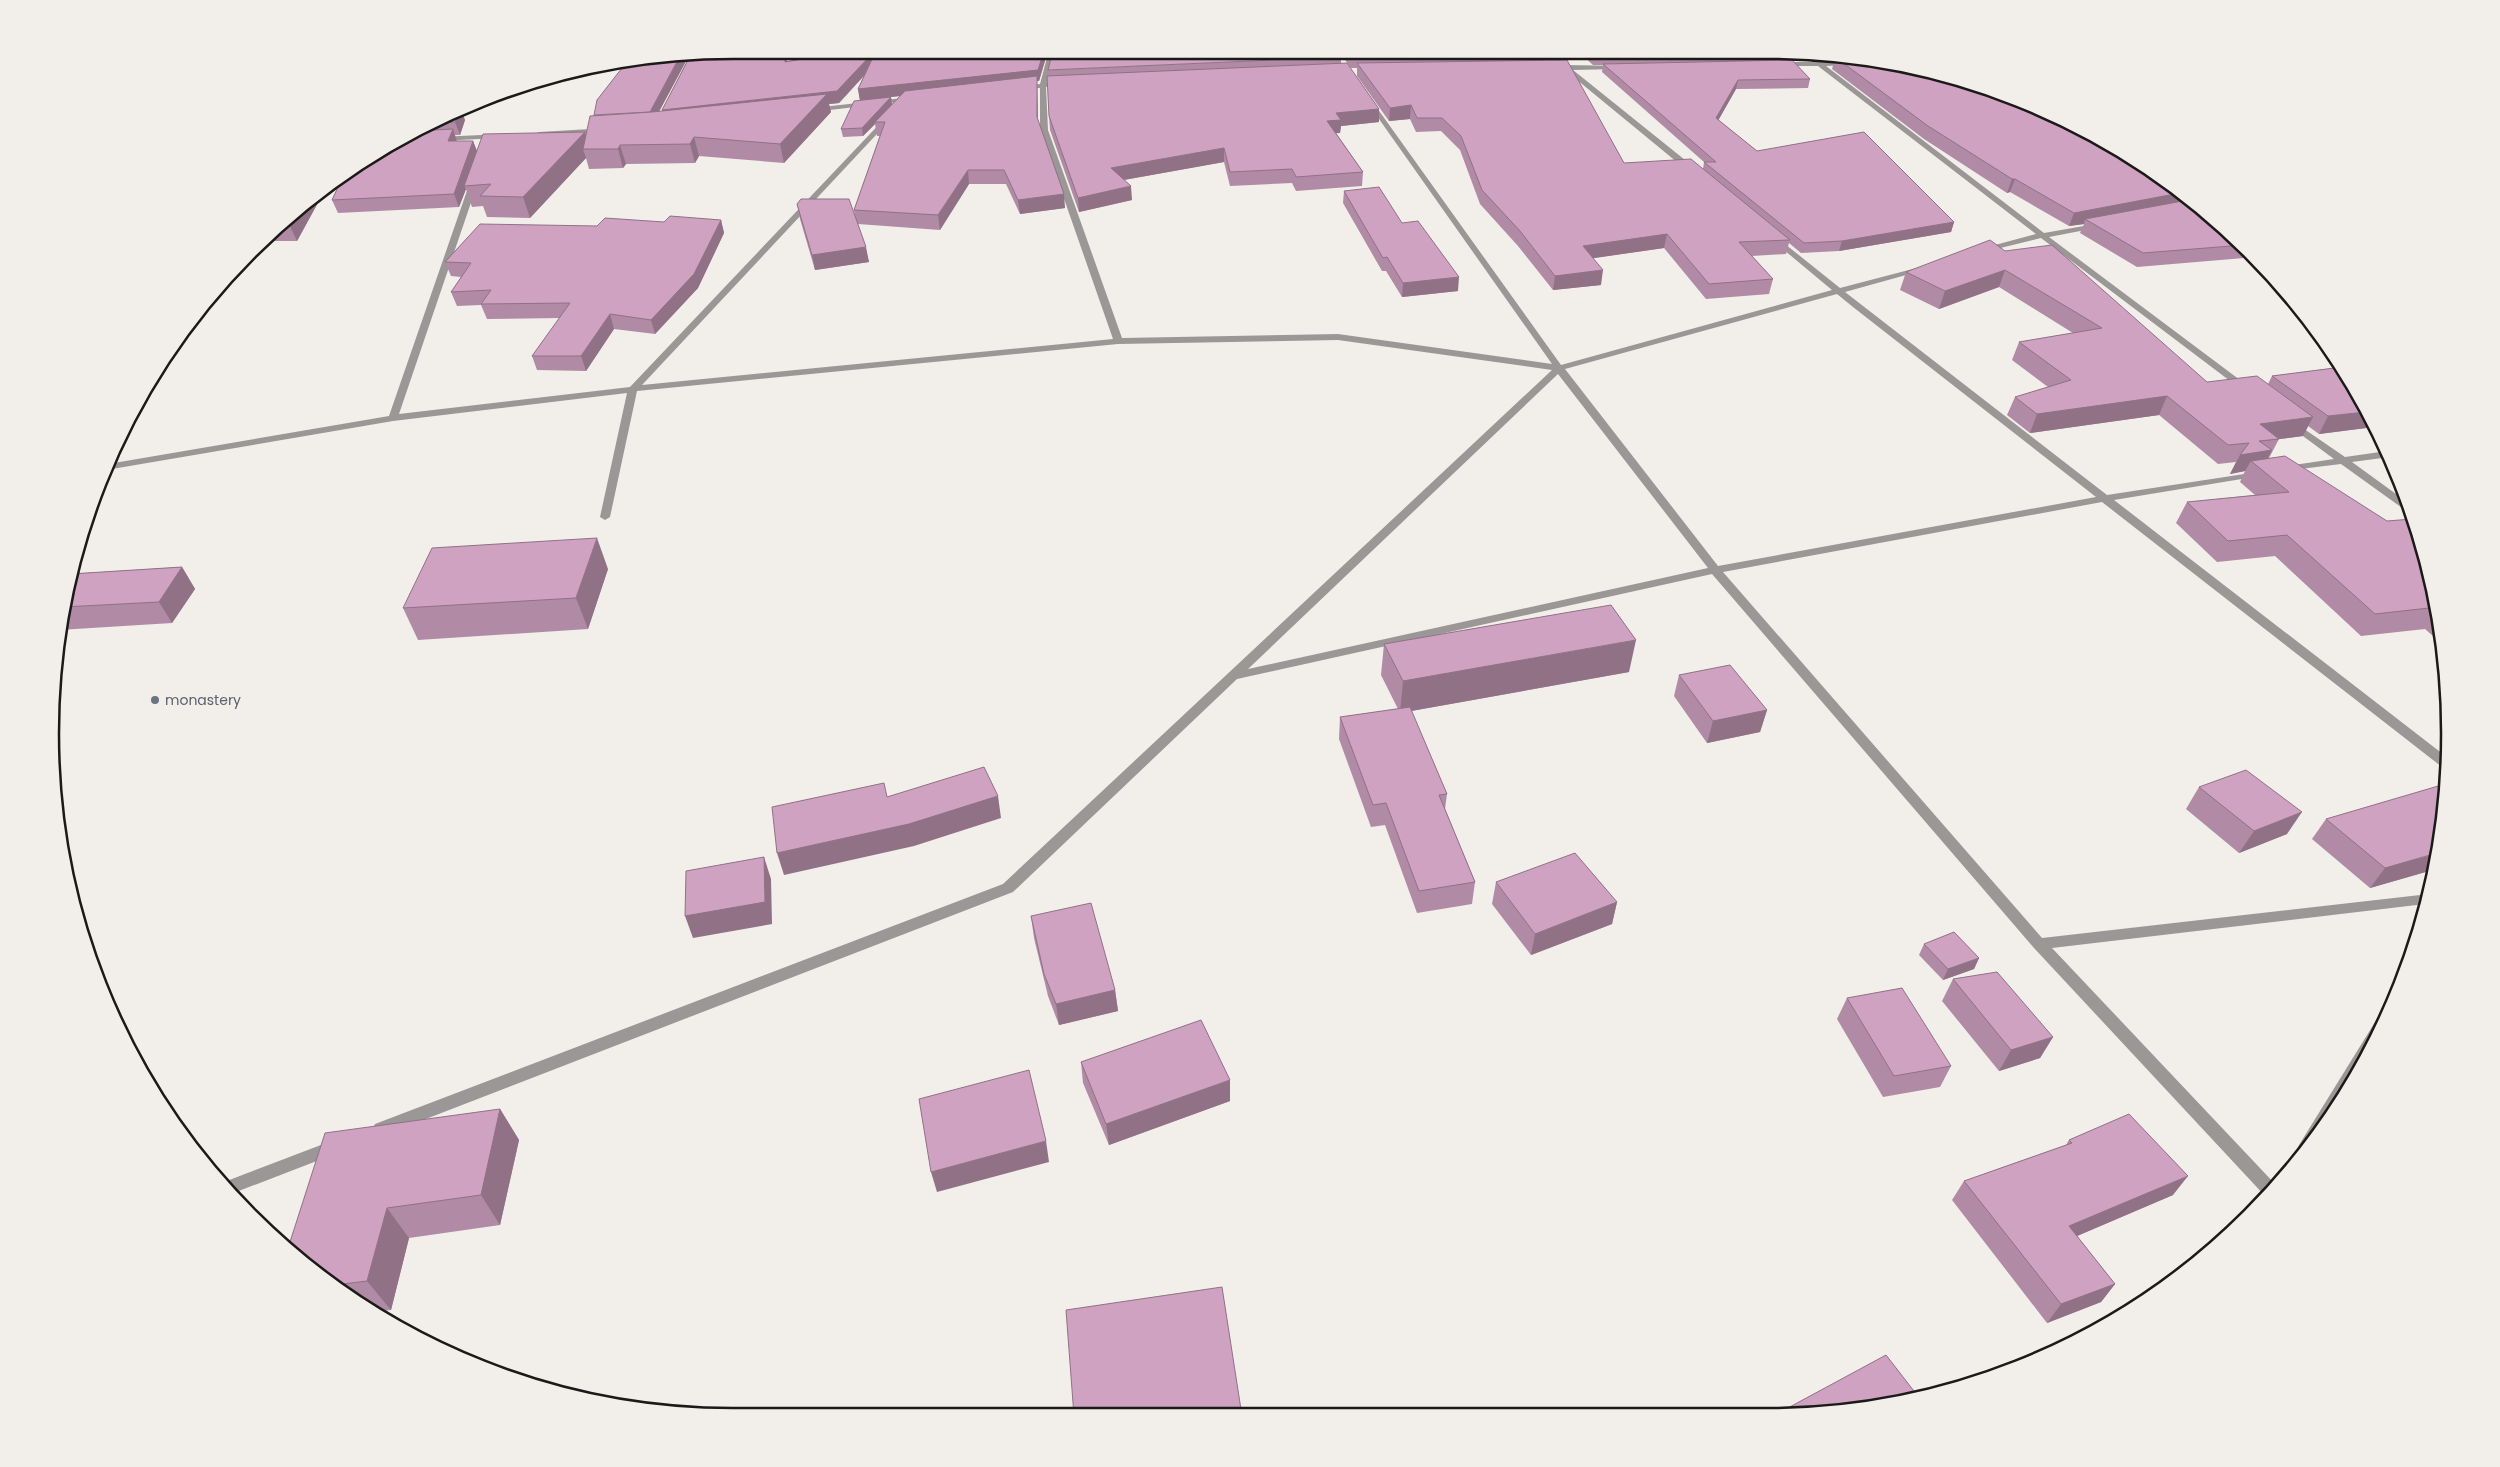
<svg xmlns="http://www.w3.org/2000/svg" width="2500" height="1467" font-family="Poppins,sans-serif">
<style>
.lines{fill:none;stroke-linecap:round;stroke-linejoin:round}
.minor{fill:#9a9796;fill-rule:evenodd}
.wall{fill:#b18ba5;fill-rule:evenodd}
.shaded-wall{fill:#907186}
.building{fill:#cea2c0;stroke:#907186}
.worship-dot{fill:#6b7280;stroke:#f2eee9;stroke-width:2}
.labels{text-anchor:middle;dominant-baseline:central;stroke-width:4;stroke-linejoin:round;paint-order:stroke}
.worship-label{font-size:14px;fill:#5b616d;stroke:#f2eee9;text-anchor:start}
.rim{fill:none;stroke:#1b1a18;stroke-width:2.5}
</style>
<rect width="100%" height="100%" fill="#f2eee9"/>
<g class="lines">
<!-- minor -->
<g class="minor">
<path d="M1801,52H1807L1821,62H1864L1876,64L1826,66L2044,233L2101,223V227L2049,237L2248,386V390H2242L2041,238L1980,253V249L2036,234L1818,66H1779L1776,64L1779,62H1813Z"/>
<path d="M1048,54H1054L1047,83L1064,82L1067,84L1046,87L1048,130L1122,338L1338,334L1552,364L1367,102L1370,100L1372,101L1561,365L1832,290L1772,240V236H1775L1840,288L1924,266V270L1845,292L2107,495L2264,471L2265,473L2260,476L2114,500L2448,758L2447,768L2442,767L2102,502L1723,572L2042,938L2429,894L2425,904L2052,948L2276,1185L2266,1197L2034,948L1712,574L1237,679L1013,892L387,1134L381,1136L375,1134L373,1129L375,1124L1003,884L1552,370L1338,340L1118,344L637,391L610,517L605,520L600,517L627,393L393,421L106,470L108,464L389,416L470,182L474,180L478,182L399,414L630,387L887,116L891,118L890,120L642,385L1113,339L1040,130V88L1022,89L1019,87L1040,84ZM1837,294L1853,307L2096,497L1718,566L1565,369ZM1558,374L1708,568L1248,669Z"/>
<path d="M1566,65L1621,66V68L1619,69L1573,70L1695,168V172H1689L1565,70H1554L1551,68Z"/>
<path d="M912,97L915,99L914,100L813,112L809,110L813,108Z"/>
<path d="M607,128L608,130L604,132L539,136L535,134L539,132Z"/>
<path d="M502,134L503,136L499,138L439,141L435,139L439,137Z"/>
<path d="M2291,420L2345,457L2387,451L2390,457L2352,462L2407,502L2410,511L2405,510L2341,464L2283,471L2282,469L2287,466L2334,459L2288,425L2286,423Z"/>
<path d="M2390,1004L2393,1005L2335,1113L2299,1155L2297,1150L2299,1145L2385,1006Z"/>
<path d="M334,1140L340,1142L342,1147L340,1152L231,1194L219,1184Z"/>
</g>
</g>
<!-- wall -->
<g class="wall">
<path d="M1811,51L1986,86L2146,165L2250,250L2256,257L2137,267L2080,233L2084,224L2069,226L2010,192L2007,193L1924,139L1832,69L1834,62L1826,61L1811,53L1809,61L1798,58L1795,61H1793L1810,79L1808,88L1736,89L1718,120L1757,151L1954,222L1951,232L1839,251L1801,253L1789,243L1786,254L1752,256L1773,279L1769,294L1706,299L1664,248L1593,258L1601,285L1553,290L1518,246L1480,204L1460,150L1441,131L1416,132L1410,119L1389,121L1357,76V68H1351L1340,53L1558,52L1560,54L1559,60L1624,163L1703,169L1704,162L1602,72L1603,65H1593L1579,52Z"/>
<path d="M1047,54L1039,81H1037L1038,121L1065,208L1020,214L1006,184H969L940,230L858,224L869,262L815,270L800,219L797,204L855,217L854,210L880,136H877L875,124L863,136L843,137L841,129L860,100L858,89L864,76L839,103L829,104L831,112L784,163L699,156L695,163L626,164L623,168L589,169L586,158L530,218L487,217L483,206L472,207L466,189L459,207L338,213L332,200L344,174L431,121L465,120L460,135H455L457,141H473L477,151L585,132L586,135L594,115L662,111V110L690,56L787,55V61L826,55ZM900,96L892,104L891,97Z"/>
<path d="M1341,57V63L1379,109V122L1341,126L1340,133H1336L1363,172L1362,186L1296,191L1292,183L1230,186L1224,162L1124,180L1132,200L1079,212L1050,130L1049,116L1048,70Z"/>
<path d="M326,188L297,241H261L318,191Z"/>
<path d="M1344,191L1402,223L1458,291L1402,297L1386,271H1382L1343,203Z"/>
<path d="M721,220L724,233L698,288L655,334L614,329L586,371L537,370L532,356L560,318L487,319L481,305L457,306L451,292L461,277L451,276L445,262L597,226Z"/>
<path d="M2005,251L2207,382L2268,384L2272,376L2342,367L2374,427L2319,434L2308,426L2303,436L2279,439L2269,458L2437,600L2441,643L2425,629L2361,636L2275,556L2217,562L2176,523L2187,502L2255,495L2240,482L2245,471L2230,474L2236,462L2218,464L2159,415L2030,433L2007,415L2015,397L2048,387L2012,360L2019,342L2073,333L1999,287L1939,309L1900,290L1906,272Z"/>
<path d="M182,567L195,589L172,623L59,630L70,574Z"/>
<path d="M608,569L588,629L418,640L403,608Z"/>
<path d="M1384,644L1629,672L1411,711L1447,794L1445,809L1475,882L1472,904L1417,913L1385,825L1371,827L1339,739L1340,717L1398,709L1381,675Z"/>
<path d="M1679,675L1767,710L1760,732L1707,743L1674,696Z"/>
<path d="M2199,787L2287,834L2239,853L2186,809Z"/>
<path d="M2326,819L2437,867L2436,869L2370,888L2312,839Z"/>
<path d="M1496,882L1617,902L1612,924L1531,955L1492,904Z"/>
<path d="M1031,916L1115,990L1118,1011L1059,1025L1048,996L1034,938Z"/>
<path d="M1924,944L1979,958L1974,969L1943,980L1919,955Z"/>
<path d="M1953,979L2053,1037L2040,1058L1999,1071L1942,1001Z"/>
<path d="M1847,998L1951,1066L1940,1087L1883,1097L1837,1019Z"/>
<path d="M1081,1062L1230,1101L1109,1145L1083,1083Z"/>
<path d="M500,1109L519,1140L500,1225L409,1238L391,1310L375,1312L354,1302L289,1245Z"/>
<path d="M2069,1140L2173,1195L2077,1236L2115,1284L2101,1302L2047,1323L1952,1200L1964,1181L2066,1145Z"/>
</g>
<!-- shaded-wall -->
<g class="shaded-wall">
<path d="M1797,52H1799L1798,58L1795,61Z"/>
<path d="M1043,54H1047L1039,81H1037L1038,131L1037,117V81L891,97L892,105L875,122V124L863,136L862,128L860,101L858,89Z"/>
<path d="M785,55H787V73L785,62Z"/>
<path d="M871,55H878V60L839,103L829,104L831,112L784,163L780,144L665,122L662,110Z"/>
<path d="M680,56H689L653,123L650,112Z"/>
<path d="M1738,80L1736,89L1714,128L1716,118Z"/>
<path d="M1411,105L1410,119L1389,121L1390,108Z"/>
<path d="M460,108H461L465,120L460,135L455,122Z"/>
<path d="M1379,109V122L1341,126L1340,133L1326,134L1327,121L1336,113Z"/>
<path d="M453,129L457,142L448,141Z"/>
<path d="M585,132L590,149H583L586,158L530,218L523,197Z"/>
<path d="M694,137L699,156L695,163L690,144Z"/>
<path d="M473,141L478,154L464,186L466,189L459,207L454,194Z"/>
<path d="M620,145L626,164L623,168L618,149Z"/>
<path d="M1224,148V162L1112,182L1111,168Z"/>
<path d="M968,170L969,184L940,230L938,215Z"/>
<path d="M2012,179H2015L2010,192L2007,193Z"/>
<path d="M325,186L326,188L297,241L290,226L302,204L318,191Z"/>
<path d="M1131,186L1132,200L1079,212L1078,198Z"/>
<path d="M2180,193L2193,203L2085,219L2084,224L2069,226L2074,213Z"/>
<path d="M1064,194L1065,208L1020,214L1018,200Z"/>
<path d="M721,220L724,233L698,288L655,334L651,320Z"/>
<path d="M1954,222L1951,232L1839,251L1842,241Z"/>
<path d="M1667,234L1664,248L1581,260L1583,246Z"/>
<path d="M866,247L869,262L815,270L812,255Z"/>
<path d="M1603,270L1601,285L1553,290L1555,276Z"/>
<path d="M2005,270L1999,287L1939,309L1945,291Z"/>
<path d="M1459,277L1458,291L1402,297L1403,283Z"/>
<path d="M610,314L614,329L586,371L581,356Z"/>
<path d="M2167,396L2159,415L2030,433L2037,414Z"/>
<path d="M2366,412L2374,427L2319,434L2328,416Z"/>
<path d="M2313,417L2303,436L2250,443L2260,424Z"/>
<path d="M2272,450L2262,469L2251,461L2245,471L2230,474L2240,455Z"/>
<path d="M597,538L608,569L588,629L576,598Z"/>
<path d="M182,567L195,589L172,623L159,602Z"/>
<path d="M1636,640L1629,672L1400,713L1403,681Z"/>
<path d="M1767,710L1760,732L1707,743L1713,721Z"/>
<path d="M998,796L1001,818L914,846L784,875L777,853Z"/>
<path d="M2302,812L2287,834L2239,853L2254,831Z"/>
<path d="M2438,853L2436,869L2370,888L2385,868Z"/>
<path d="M764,857L771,879L772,924L693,938L685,916Z"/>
<path d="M1617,902L1612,924L1531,955L1535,934Z"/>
<path d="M1979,958L1974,969L1943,980L1948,969Z"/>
<path d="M1115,990L1118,1011L1059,1025L1056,1004Z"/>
<path d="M2053,1037L2040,1058L1999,1071L2011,1050Z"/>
<path d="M1230,1080V1101L1109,1145L1106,1124Z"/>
<path d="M500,1109L519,1140L500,1225L481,1195Z"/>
<path d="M1046,1141L1049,1162L937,1192L931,1172Z"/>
<path d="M2188,1176L2173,1195L2056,1245L2069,1226Z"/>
<path d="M387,1208L409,1238L391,1310L367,1281Z"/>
<path d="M2115,1284L2101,1302L2047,1323L2061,1304Z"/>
</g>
<!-- building -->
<g class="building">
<path d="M1558,52L1560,54L1351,57L1349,53Z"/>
<path d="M1594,52H1637L1595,53Z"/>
<path d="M1338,53L1341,57L1048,70L1052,54Z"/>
<path d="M1043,54L1038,70L858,89L874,55Z"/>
<path d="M785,55V62L826,55H871L837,91L662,110L690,56Z"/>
<path d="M644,56H680L650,112L594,115L597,100L629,59Z"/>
<path d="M1837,56L1986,86L2146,165L2180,193L2074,213L2015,179H2012L1928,126L1835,57Z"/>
<path d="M1567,60L1624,163L1691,159L1790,240L1739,242L1773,279L1709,284L1667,234L1583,246L1603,270L1555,276L1520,231L1482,190L1461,136L1442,118H1417L1411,105L1390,108L1357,63Z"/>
<path d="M1792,60L1810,79L1738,80L1716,118L1757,151L1864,132L1954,222L1842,241L1804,243L1704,162H1716L1603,64Z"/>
<path d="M1347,63L1379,109L1336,113L1341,120L1327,121L1363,172L1296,177L1292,169L1230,172L1224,148L1111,168L1131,186L1078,198L1049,116L1047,76Z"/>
<path d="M1037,76V117L1064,194L1018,200L1004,170H968L938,215L854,210L885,122H875L905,91Z"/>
<path d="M827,94L780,144L694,137L690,144L620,145L618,149H583L590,116L652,112Z"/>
<path d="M891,97L862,128L841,129L854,101Z"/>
<path d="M460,108L455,122L427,123L431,121Z"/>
<path d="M453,129L448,141H473L454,194L332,200L344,174L415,131Z"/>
<path d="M585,132L523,197L480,196L491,184L464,186L483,134Z"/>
<path d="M1379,187L1402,223L1418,221L1459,277L1403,283L1387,257L1383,258L1344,191Z"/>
<path d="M801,199H849L866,247L812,255L797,204Z"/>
<path d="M2188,200L2244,245L2143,253L2085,219Z"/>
<path d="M302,204L290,226H278Z"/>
<path d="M670,216L721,220L694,274L651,320L610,314L581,356H532L570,303L481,304L491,290L451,292L471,263L445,262L480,224L597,226L605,218L664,222Z"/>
<path d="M1990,240L2005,251L2052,245L2207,382L2257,376L2313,417L2260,424L2279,439L2259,441L2272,450L2240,455L2249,443L2228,445L2167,396L2037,414L2015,397L2071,380L2019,342L2102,328L2005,270L1945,291L1906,272Z"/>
<path d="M2342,367L2366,412L2328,416L2272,376Z"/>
<path d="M2285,456L2387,521L2412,519L2437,600L2438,607L2375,614L2287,535L2228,541L2187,502L2289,492L2251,461Z"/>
<path d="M597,538L576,598L403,608L432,548Z"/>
<path d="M182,567L159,602L63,607L70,574Z"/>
<path d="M1611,605L1636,640L1403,681L1384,644Z"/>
<path d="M1730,665L1767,710L1713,721L1679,675Z"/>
<path d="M1410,707L1447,794L1439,795L1475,882L1419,891L1386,803L1373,805L1340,717Z"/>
<path d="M984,767L998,796L909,824L777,853L772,807L884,783L887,797Z"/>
<path d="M2246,770L2302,812L2254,831L2199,787Z"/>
<path d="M2445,784L2438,853L2423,857L2385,868L2326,819Z"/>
<path d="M1575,853L1617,902L1535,934L1496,882Z"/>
<path d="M764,857L765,902L685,916L686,871Z"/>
<path d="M1091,903L1115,990L1056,1004L1044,974L1031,916Z"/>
<path d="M1954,932L1979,958L1948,969L1924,944Z"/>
<path d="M1997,972L2053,1037L2011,1050L1953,979Z"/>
<path d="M1902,988L1951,1066L1894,1076L1847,998Z"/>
<path d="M1201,1020L1230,1080L1106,1124L1081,1062Z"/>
<path d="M1029,1070L1046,1141L931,1172L919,1099Z"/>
<path d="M500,1109L481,1195L387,1208L367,1281L335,1285L289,1245L325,1133Z"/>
<path d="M2129,1114L2188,1176L2069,1226L2115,1284L2061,1304L1964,1181L2072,1143L2069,1140Z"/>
<path d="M1222,1287L1242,1416H1074L1066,1310Z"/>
<path d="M1886,1355L1917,1395L1811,1416H1773Z"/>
</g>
<!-- markers -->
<circle class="worship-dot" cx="155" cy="700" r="5"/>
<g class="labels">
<!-- worship labels -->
<g class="worship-label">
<text x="165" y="700">monastery</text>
</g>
</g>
<!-- crop -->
<path d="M0 0H2500V1467H0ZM733 59H1767A674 674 0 0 1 2441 733V734A674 674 0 0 1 1767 1408H733A674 674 0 0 1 59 734V733A674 674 0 0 1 733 59Z" fill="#f2eee9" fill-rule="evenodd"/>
<path class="rim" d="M733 59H1767A674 674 0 0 1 2441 733V734A674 674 0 0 1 1767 1408H733A674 674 0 0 1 59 734V733A674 674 0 0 1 733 59Z"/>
</svg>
